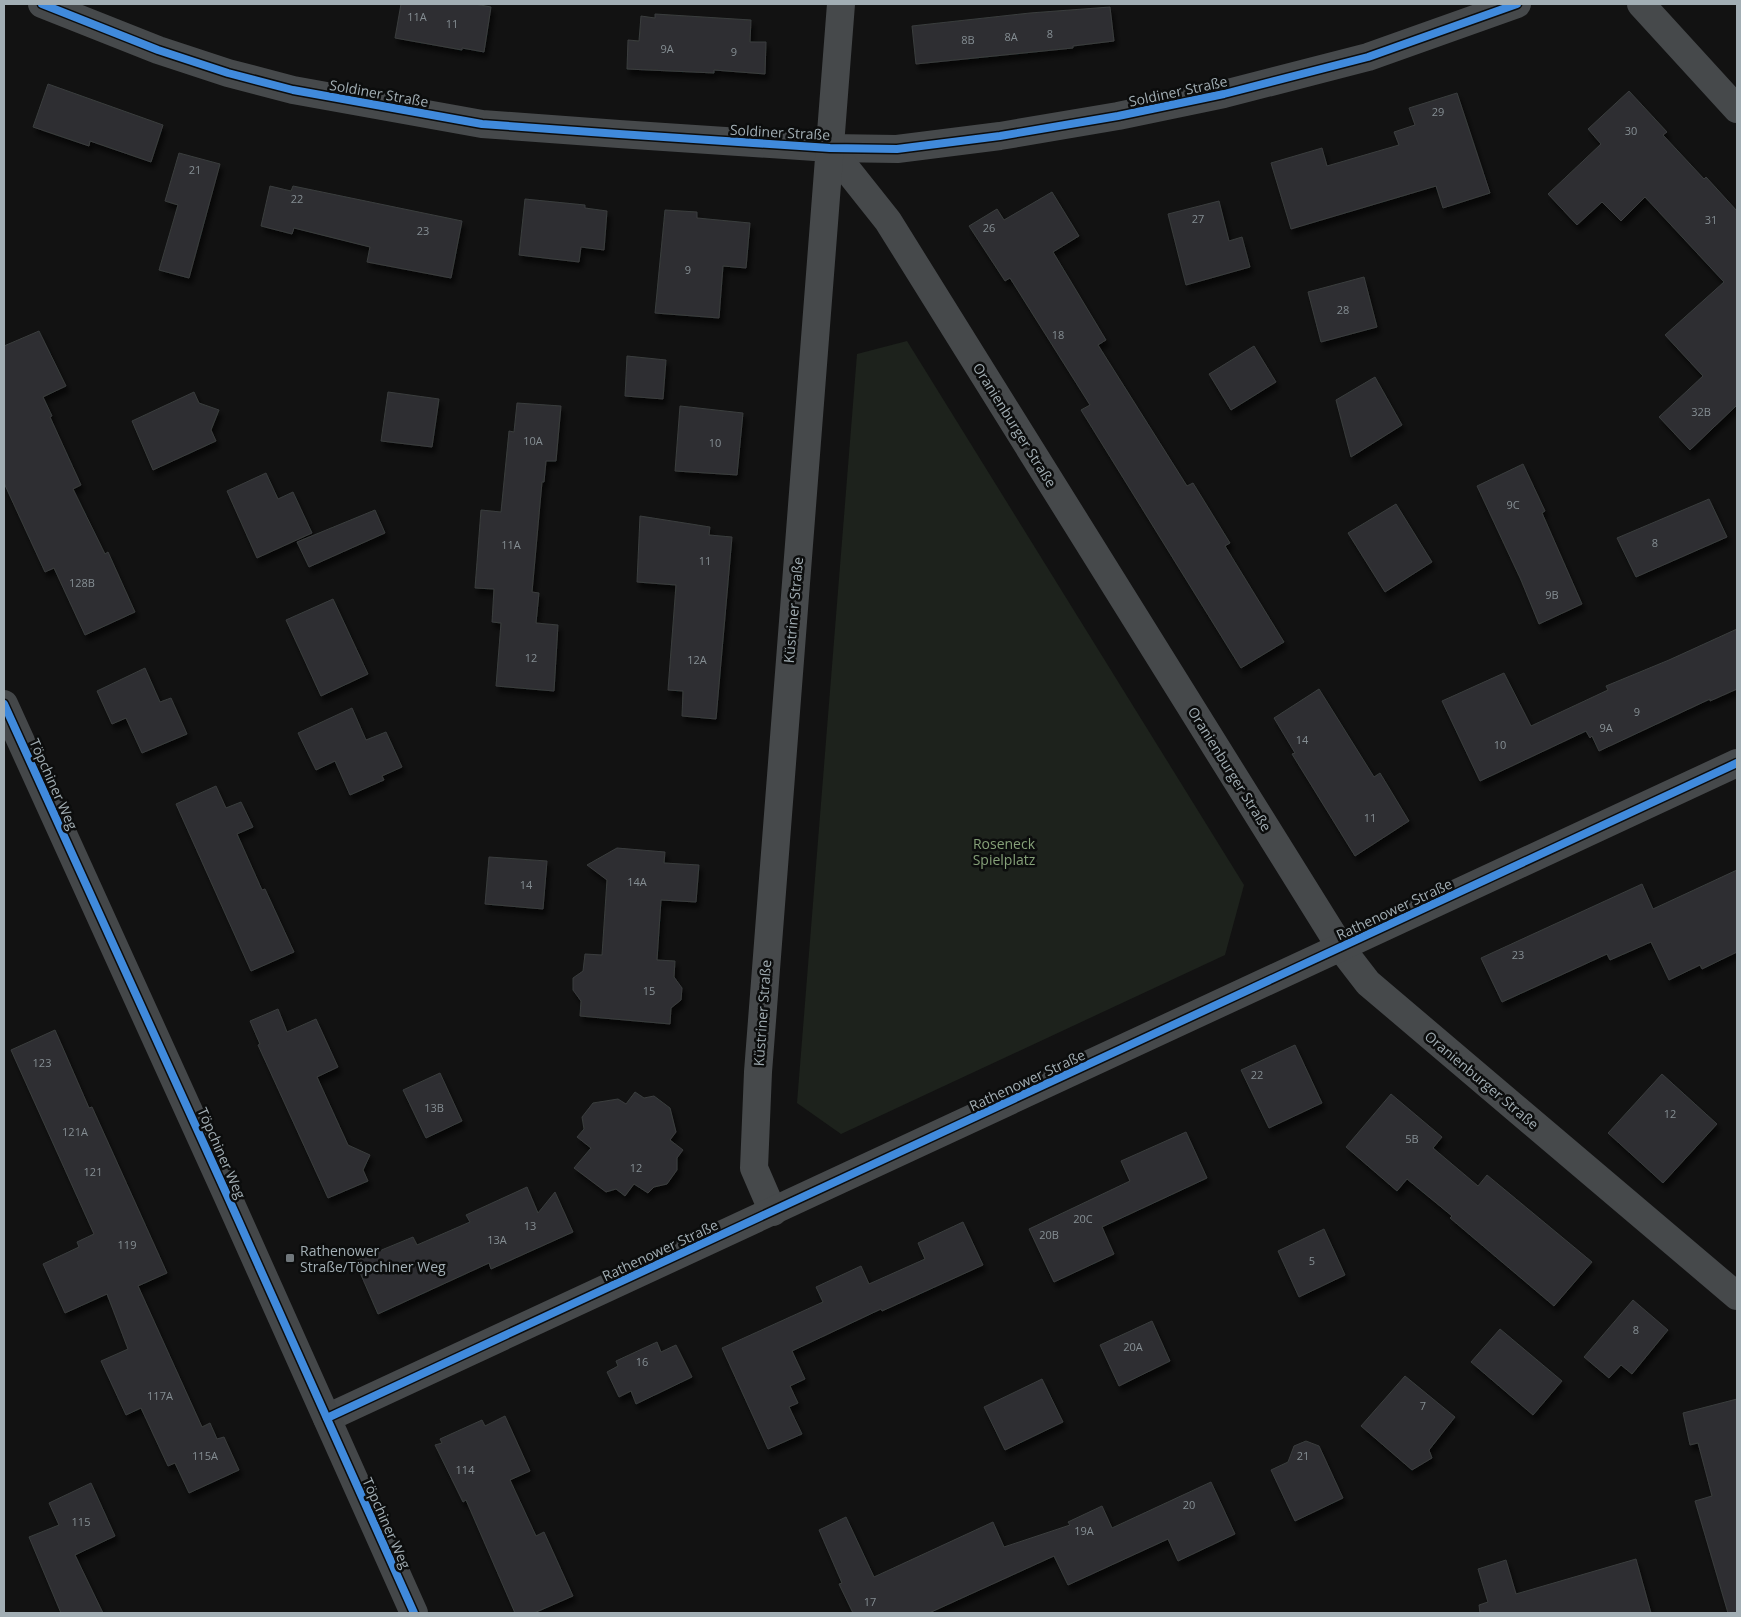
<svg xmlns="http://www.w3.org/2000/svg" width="1741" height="1617" font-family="'Open Sans',sans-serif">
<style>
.green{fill:#1d221c}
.building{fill:#2e2f30;stroke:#3a3d3e;filter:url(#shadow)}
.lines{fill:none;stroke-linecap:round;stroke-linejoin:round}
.street{stroke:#46494b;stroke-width:28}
.secondary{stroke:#444749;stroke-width:28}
.cycleway-casing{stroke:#0c0d0d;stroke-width:11}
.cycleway{stroke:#408adc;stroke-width:8}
.poi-dot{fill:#70777b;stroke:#0c0d0d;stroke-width:2}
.labels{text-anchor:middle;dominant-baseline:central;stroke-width:5;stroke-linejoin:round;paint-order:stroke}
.number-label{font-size:11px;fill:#858e93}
.street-label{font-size:14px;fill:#a2aeb4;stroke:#0c0d0d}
.park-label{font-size:14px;fill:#85a078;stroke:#0c0d0d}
.poi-label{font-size:14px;fill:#a2aeb4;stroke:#0c0d0d;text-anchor:start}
</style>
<defs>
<filter id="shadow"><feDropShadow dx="3" dy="5.5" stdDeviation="2.5" flood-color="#0009"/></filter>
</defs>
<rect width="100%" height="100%" fill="#121212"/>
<!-- green -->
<path class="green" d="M907,341L1244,885L1225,955L841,1134L797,1103L857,354Z"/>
<!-- building -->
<g class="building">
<path d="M401,4H475L491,7L484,52L462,48V50L395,38Z"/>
<path d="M1110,7L1114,41L1073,46V48L916,64L912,26L1030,13Z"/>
<path d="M655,14L751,20L750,42H766L765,74L714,70V73L627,69L628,40L639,41L641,16L655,18Z"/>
<path d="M48,84L163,125L151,162L90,141L89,146L33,127Z"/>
<path d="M1629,91L1667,132L1663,135L1704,179L1706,177L1737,211V405L1690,450L1659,417L1703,376L1665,335L1724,282L1645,197L1621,221L1602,202L1577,225L1548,194L1601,144L1588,129Z"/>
<path d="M1457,93L1490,193L1443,208L1436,186L1291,229L1271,163L1322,148L1327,166L1399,145L1394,132L1415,125L1409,108Z"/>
<path d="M179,153L220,164L189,278L159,270L178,205L165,201Z"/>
<path d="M270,186L291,191L293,186L462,221L451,278L367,262L370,247L294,228L292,234L261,226Z"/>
<path d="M1052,192L1079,236L1053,252L1106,340L1098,345L1187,486L1193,483L1230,543L1225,546L1284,642L1241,668L1081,410L1090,405L1010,278L1005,281L969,226L997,209L1004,220Z"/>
<path d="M525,199L585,205V208L607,211L604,250L581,247L579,262L519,255Z"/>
<path d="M1219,201L1229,241L1242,237L1250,267L1186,285L1168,214Z"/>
<path d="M665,210L697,212V218L750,223L746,268L723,266L719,318L655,313Z"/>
<path d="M1364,277L1377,327L1321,342L1308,292Z"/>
<path d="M39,331L66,386L43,397L52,416L50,417L81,485L73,489L105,554L108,552L135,612L85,635L54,568L45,572L4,483V346Z"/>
<path d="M1254,346L1276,382L1231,410L1209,374Z"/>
<path d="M627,356L666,360L663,399L625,396Z"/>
<path d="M1375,377L1402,425L1351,457L1336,400Z"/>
<path d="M194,392L199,403L219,410L211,430L216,441L153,470L132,421Z"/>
<path d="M388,392L439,399L432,447L381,441Z"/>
<path d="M517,403L561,406L556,461H546L544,482H542L532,592L539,593L536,623L558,625L554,691L496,686L501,623L492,622L494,589L475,588L481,510L501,512L509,431L514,432Z"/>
<path d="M680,406L743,413L737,475L675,471Z"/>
<path d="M1523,464L1545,511L1542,513L1582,604L1539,624L1521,580L1477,486Z"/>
<path d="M266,473L278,499L293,492L312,533L257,558L227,491Z"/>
<path d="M1709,499L1727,537L1636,577L1617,538Z"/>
<path d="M1396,504L1432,562L1385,592L1348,533Z"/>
<path d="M375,510L385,533L309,567L297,542Z"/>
<path d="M640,516L710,527L709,535L732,537L716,719L682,716L683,691L668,690L676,585L637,582Z"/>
<path d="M333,599L368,674L321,696L286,620Z"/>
<path d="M1737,629V689L1710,701V699L1599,751L1592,736L1590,738L1586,731L1480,781L1442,701L1504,673L1531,726L1608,690L1606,686L1669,660Z"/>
<path d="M145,668L160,702L171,698L187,734L142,753L126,718L112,724L97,691Z"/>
<path d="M1319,689L1374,777L1380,773L1409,821L1355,856L1292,754L1295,753L1274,718Z"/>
<path d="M352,708L366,740L386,732L402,767L382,776L384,780L350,795L335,761L316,770L298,733Z"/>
<path d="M216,786L226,808L241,802L253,827L237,834L262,890L265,889L294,952L251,971L176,804Z"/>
<path d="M617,848L665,852L664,863L699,865L696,902L661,900L657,960L675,961L674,977L682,988L681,1000L671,1008L670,1024L580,1016L581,1001L573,990V978L583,971L585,954L602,955L607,880L587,865Z"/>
<path d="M489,857L547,861L543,909L485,904Z"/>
<path d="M1737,870V952L1702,969L1700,965L1669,980L1651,942L1610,960L1607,954L1502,1002L1481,958L1642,884L1653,909Z"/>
<path d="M278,1009L287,1032L316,1019L338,1067L317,1077L348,1145L370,1155L363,1170L368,1181L328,1198L258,1045L260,1044L250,1021Z"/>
<path d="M55,1030L89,1108L92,1107L167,1273L138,1286L202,1427L210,1423L217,1439L224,1437L239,1470L189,1493L175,1463L168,1466L141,1408L126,1415L101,1361L128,1349L107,1294L65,1313L43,1264L79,1247L77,1242L94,1234L11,1050Z"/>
<path d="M1295,1045L1322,1103L1269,1128L1241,1070Z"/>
<path d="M440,1073L462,1121L426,1138L403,1090Z"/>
<path d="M1662,1074L1717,1124L1663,1183L1608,1133Z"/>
<path d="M635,1092L644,1098L654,1096L670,1108L676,1132L670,1140L683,1150L677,1158V1170L667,1184L654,1187L648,1193L634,1184L625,1196L616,1189L606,1192L574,1168L591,1148L577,1137L584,1129L582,1117L593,1103L618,1099L626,1104Z"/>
<path d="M1391,1094L1442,1137L1433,1148L1478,1186L1487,1175L1592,1262L1554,1306L1450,1218L1452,1216L1407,1179L1397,1191L1346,1147Z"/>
<path d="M1186,1132L1207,1178L1102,1227L1114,1254L1054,1282L1029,1229L1130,1181L1121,1161Z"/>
<path d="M527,1187L538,1213L555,1192L573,1232L491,1269L489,1263L378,1314L355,1261L413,1237L417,1245L470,1222L466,1215Z"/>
<path d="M963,1222L983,1265L882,1311L881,1309L792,1351L805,1379L790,1386L798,1403L789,1407L802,1434L768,1449L722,1348L823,1302L816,1287L861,1266L869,1284L925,1259L918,1243Z"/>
<path d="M1324,1229L1345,1275L1299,1297L1278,1251Z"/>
<path d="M1633,1300L1668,1330L1632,1374L1621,1365L1609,1378L1584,1357Z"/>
<path d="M1152,1321L1170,1361L1119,1386L1100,1345Z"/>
<path d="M1500,1329L1562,1381L1533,1415L1471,1362Z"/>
<path d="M657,1342L661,1352L676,1345L692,1377L636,1404L631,1391L619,1397L607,1372L618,1366L616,1361Z"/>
<path d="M1405,1376L1455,1417L1429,1450L1432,1458L1412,1470L1361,1426Z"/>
<path d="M1042,1379L1063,1422L1005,1450L984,1407Z"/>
<path d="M1737,1399V1613H1728L1695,1501L1712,1496L1698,1443L1690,1445L1683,1413Z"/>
<path d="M505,1416L530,1471L510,1480L536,1536L544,1532L573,1596L534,1613H515L466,1500L463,1502L435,1445L442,1443L440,1439L482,1420L485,1426Z"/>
<path d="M1306,1441L1319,1446L1343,1498L1295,1521L1271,1470L1288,1462L1294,1446Z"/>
<path d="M1211,1482L1235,1534L1178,1561L1168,1539L1068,1585L1054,1556L929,1613H853L839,1584L842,1583L819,1530L846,1517L874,1577L993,1522L1004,1547L1070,1525L1068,1522L1102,1506L1112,1528Z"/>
<path d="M91,1483L115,1536L75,1555L103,1613H61L29,1537L59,1525L49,1503Z"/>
<path d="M1636,1559L1651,1613H1480L1479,1605L1488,1602L1478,1569L1506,1560L1516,1594Z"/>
</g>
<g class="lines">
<!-- street -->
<g class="street">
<path d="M42,4L158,50L228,73L293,90L482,124L619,134L830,148L897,149L1000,136L1118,116L1224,94L1368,57L1517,4"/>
<path d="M1641,4L1737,109"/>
<path d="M830,148L888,221L1341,948L1368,983L1737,1296"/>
<path d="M773,1212L754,1168L758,1072L841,4"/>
<path d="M327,1418L1737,763"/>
</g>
<!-- secondary -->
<path class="secondary" d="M4,704L227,1195L414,1613"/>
<!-- cycleway casing -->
<g class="cycleway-casing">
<g id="cycleway">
<path d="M42,4L158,50L228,73L293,90L482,124L619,134L830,148L897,149L1000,136L1118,116L1224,94L1368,57L1517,4"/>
<path d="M4,704L227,1195L414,1613"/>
<path d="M327,1418L1737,763"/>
</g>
</g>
<!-- cycleway -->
<use href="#cycleway" class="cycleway"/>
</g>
<!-- markers -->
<rect class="poi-dot" x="285" y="1253" width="10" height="10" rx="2.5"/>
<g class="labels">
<!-- number labels -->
<g class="number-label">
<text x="417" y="16">11A</text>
<text x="452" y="23">11</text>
<text x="1050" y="33">8</text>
<text x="1011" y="36">8A</text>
<text x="968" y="39">8B</text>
<text x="667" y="48">9A</text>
<text x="734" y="51">9</text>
<text x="1438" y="111">29</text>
<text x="1631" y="130">30</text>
<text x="195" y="169">21</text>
<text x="297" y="198">22</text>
<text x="1198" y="218">27</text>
<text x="1711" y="219">31</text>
<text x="989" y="227">26</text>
<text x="423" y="230">23</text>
<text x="688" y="269">9</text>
<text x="1343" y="309">28</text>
<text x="1058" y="334">18</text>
<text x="1701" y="411">32B</text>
<text x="533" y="440">10A</text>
<text x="715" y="442">10</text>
<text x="1513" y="504">9C</text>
<text x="1655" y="542">8</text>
<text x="511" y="544">11A</text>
<text x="705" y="560">11</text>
<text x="82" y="582">128B</text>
<text x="1552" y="594">9B</text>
<text x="531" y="657">12</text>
<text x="697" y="659">12A</text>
<text x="1637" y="711">9</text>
<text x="1606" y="727">9A</text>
<text x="1302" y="739">14</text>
<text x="1500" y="744">10</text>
<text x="1370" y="817">11</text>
<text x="637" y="881">14A</text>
<text x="526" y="884">14</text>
<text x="1518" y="954">23</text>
<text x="649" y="990">15</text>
<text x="42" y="1062">123</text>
<text x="1257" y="1074">22</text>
<text x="434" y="1107">13B</text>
<text x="1670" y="1113">12</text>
<text x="75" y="1131">121A</text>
<text x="1412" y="1138">5B</text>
<text x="636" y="1167">12</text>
<text x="93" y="1171">121</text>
<text x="1083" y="1218">20C</text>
<text x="530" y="1225">13</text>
<text x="1049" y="1234">20B</text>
<text x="497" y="1239">13A</text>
<text x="127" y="1244">119</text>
<text x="1312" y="1260">5</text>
<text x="1636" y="1329">8</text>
<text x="1133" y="1346">20A</text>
<text x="642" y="1361">16</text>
<text x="160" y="1395">117A</text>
<text x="1423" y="1405">7</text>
<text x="205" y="1455">115A</text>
<text x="1303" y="1455">21</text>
<text x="465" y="1469">114</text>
<text x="1189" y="1504">20</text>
<text x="81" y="1521">115</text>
<text x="1084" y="1530">19A</text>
<text x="870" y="1601">17</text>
</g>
<!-- street labels -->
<g class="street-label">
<text transform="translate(1178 91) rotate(-12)">Soldiner Straße</text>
<text transform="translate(379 93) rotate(10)">Soldiner Straße</text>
<text transform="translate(780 132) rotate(3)">Soldiner Straße</text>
<text transform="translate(1015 425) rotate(58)">Oranienburger Straße</text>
<text transform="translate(793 610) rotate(-85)">Küstriner Straße</text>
<text transform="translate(1230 769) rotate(58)">Oranienburger Straße</text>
<text transform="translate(54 784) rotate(66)">Töpchiner Weg</text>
<text transform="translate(1394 909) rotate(-25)">Rathenower Straße</text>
<text transform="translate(762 1013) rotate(-86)">Küstriner Straße</text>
<text transform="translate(1027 1080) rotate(-25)">Rathenower Straße</text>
<text transform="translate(1482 1080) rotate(40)">Oranienburger Straße</text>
<text transform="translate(222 1153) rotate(66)">Töpchiner Weg</text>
<text transform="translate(660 1250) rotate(-25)">Rathenower Straße</text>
<text transform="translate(387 1523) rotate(66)">Töpchiner Weg</text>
</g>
<!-- park labels -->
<g class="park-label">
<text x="1004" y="843">Roseneck<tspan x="1004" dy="16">Spielplatz</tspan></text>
</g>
<!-- poi labels -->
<g class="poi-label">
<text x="300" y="1250">Rathenower<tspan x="300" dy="16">Straße/Töpchiner Weg</tspan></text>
</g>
</g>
<!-- border -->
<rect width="1741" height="1617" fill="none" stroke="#a2aeb4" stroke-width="10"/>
</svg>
